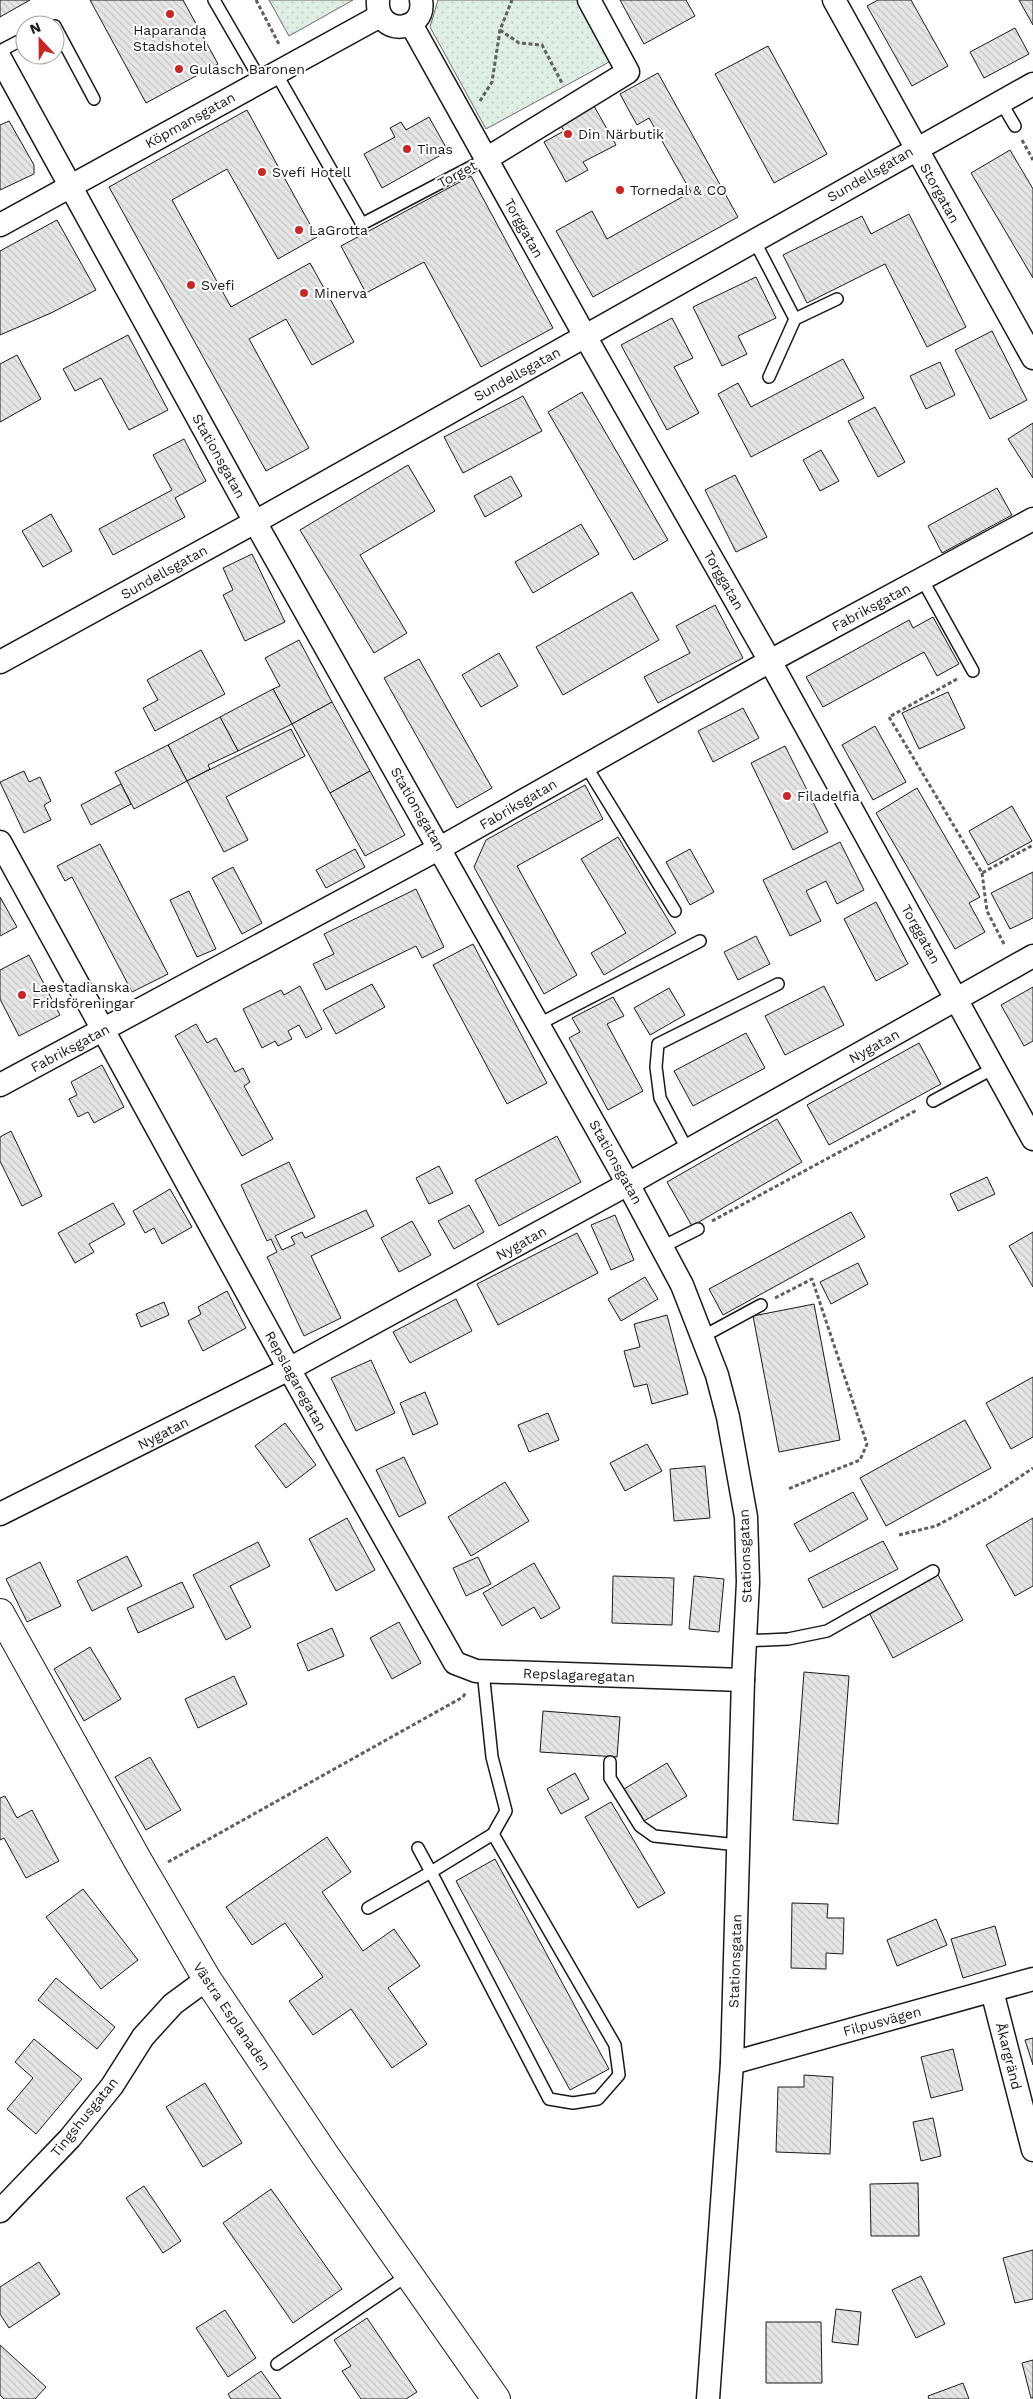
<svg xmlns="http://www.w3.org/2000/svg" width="1033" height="2399" font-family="'Work Sans',sans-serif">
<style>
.park{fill:url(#park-dots);stroke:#6a6a6a}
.building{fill:url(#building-back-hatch);stroke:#1a1a1a}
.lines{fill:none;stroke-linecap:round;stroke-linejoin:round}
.lane-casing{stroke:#1a1a1a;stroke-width:14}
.street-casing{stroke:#1a1a1a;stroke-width:25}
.secondary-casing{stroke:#1a1a1a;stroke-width:30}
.path{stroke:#5f5f5f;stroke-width:3;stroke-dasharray:4 2.5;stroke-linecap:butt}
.lane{stroke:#fff;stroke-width:11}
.street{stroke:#fff;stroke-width:22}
.secondary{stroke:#fff;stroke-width:28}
.poi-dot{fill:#c62828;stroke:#fff;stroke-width:2}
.labels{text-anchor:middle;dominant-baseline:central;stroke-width:4;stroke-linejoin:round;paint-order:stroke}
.poi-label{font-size:14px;fill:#1a1a1a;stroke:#fff;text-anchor:start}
.street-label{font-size:14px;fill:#1a1a1a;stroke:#fff}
</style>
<defs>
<pattern id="park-dots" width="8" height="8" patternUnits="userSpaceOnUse" patternTransform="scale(1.25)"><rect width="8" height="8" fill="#e0efe3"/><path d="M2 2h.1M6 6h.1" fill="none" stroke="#c0ccc2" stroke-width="1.8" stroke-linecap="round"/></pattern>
<pattern id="building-back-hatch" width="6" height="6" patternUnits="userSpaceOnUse" patternTransform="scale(1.25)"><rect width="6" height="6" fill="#e6e6e6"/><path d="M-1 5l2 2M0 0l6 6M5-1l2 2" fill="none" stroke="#c5c5c5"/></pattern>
</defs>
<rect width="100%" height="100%" fill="#fff"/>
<!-- park -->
<g class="park">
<path d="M269,0H353L289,36Z"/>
<path d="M438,0H577L611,61L486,129L430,27Z"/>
</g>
<!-- building -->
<g class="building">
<path d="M0,0H30L0,17Z"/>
<path d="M90,0H183L218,64L146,103Z"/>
<path d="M620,0H686L695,16L644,44Z"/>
<path d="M878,0H911L948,66L912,86L867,6Z"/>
<path d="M1019,0H1033V25Z"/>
<path d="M1015,28L1029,54L984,78L970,52Z"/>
<path d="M768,46L827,154L774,183L715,74Z"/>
<path d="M658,73L738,217L593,297L556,231L592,211L607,239L691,192L649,118L637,125L620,94Z"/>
<path d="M594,106L616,145L583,162L588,170L566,182L544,142L564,131L560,124Z"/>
<path d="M247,110L317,237L278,259L227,169L172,200L231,307L310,263L354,342L312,365L286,319L249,339L309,448L266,471L109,187Z"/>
<path d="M429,117L448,151L382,188L364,154L395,137L390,128L401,122L406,130Z"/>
<path d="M9,121L34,165V174L0,190V125Z"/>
<path d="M1010,150L1033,189V278L971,173Z"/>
<path d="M471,176L553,328L481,367L424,262L366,293L341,246Z"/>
<path d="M909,214L966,327L927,347L885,264L807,303L783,255L862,216L871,234Z"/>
<path d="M57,220L96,290L51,313L0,335V251Z"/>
<path d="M756,277L776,318L738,336L747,354L722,366L693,307Z"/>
<path d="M672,318L693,358L674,367L699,413L667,430L621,345Z"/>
<path d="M992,331L1027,400L990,419L955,350Z"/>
<path d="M128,335L168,410L129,430L101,378L75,391L63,369Z"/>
<path d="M17,355L41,399L0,422V364Z"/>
<path d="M843,359L864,398L751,457L718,394L738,383L751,407Z"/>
<path d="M940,362L955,395L926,409L910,376Z"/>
<path d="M582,392L668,540L634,560L548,412Z"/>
<path d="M523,396L542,431L463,473L444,437Z"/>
<path d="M875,407L905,462L878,477L848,421Z"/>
<path d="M1033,423V478L1008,439Z"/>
<path d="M184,439L206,481L175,498L185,517L113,555L99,529L172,490L153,455Z"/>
<path d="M821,450L839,481L820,491L803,460Z"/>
<path d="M408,465L435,511L360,555L407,633L374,653L300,530Z"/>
<path d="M735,475L767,537L736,552L705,490Z"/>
<path d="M511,476L522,496L485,517L474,496Z"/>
<path d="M997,488L1012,515L942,553L928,526Z"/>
<path d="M51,514L72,551L43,567L22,531Z"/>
<path d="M581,524L599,554L533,593L515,562Z"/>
<path d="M252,554L285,622L245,641L223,595L233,590L223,568Z"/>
<path d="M632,592L659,640L563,695L536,647Z"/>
<path d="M715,605L743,658L658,703L644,677L690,653L676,626Z"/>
<path d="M933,617L959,664L937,676L924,652L823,707L806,677L909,620L913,628Z"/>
<path d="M299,640L332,702L292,724L273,689L280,686L265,658Z"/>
<path d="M201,650L225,694L155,731L143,708L158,700L147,680Z"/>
<path d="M499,653L518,686L481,707L462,675Z"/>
<path d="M419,659L492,788L457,808L384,678Z"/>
<path d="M273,689L292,724L238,751L220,717Z"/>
<path d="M948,692L965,728L919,749L902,713Z"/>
<path d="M332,702L370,771L330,793L292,724Z"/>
<path d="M743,708L759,738L713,762L698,731Z"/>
<path d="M220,717L238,751L208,765L210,769L187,781L168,745Z"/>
<path d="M875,726L906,782L873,800L842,745Z"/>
<path d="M291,729L305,756L226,797L248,840L224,852L187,781Z"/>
<path d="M168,745L187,781L134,809L115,772Z"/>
<path d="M785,746L828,832L793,850L751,763Z"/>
<path d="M24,771L29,782L40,777L51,801L44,805L51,820L24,833L0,782Z"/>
<path d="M370,771L405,835L365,856L330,793Z"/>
<path d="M121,784L131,804L91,825L81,805Z"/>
<path d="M585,785L603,819L517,866L577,975L544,994L474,867L486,840Z"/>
<path d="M917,788L980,897L969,903L985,932L955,949L876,813Z"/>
<path d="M1012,806L1032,841L988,865L969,831Z"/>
<path d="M618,837L676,933L604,975L591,953L626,933L581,859Z"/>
<path d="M840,842L864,890L837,904L826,881L806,891L821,921L790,936L763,880Z"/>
<path d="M100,844L168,974L132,992L72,877L65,881L57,866Z"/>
<path d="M355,849L365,867L326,888L316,870Z"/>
<path d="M690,849L714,892L690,905L666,862Z"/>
<path d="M233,867L262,923L242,934L212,878Z"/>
<path d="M1033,872V918L1010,929L991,893Z"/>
<path d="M416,889L444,947L422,958L416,946L326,990L313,964L334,954L324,934Z"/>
<path d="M189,891L216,949L197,957L170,900Z"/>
<path d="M0,897L17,927L0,936Z"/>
<path d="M876,902L908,964L876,981L844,919Z"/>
<path d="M756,936L770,964L738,980L724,952Z"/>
<path d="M473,944L547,1083L507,1104L433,965Z"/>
<path d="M29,955L60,1015L19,1036L0,999V970Z"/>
<path d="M372,984L385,1007L336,1034L323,1010Z"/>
<path d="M300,986L322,1029L306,1038L299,1025L288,1031L292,1039L278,1046L275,1041L262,1048L243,1009L281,990L284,995Z"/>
<path d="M824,986L844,1025L785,1055L765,1016Z"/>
<path d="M1033,987V1041L1024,1046L1001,1005Z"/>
<path d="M669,988L685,1015L650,1035L634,1008Z"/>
<path d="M613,997L624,1016L607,1024L643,1091L608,1110L569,1038L580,1032L572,1018Z"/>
<path d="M196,1024L207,1043L216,1038L235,1072L243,1068L250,1082L244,1086L273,1139L242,1156L175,1036Z"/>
<path d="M746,1033L765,1068L693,1106L674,1071Z"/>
<path d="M919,1043L941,1084L829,1145L807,1105Z"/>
<path d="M102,1065L124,1107L94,1123L88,1112L78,1117L69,1099L77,1095L71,1082Z"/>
<path d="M777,1119L802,1162L692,1226L667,1182Z"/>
<path d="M11,1131L42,1196L22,1206L0,1161V1137Z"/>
<path d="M557,1136L581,1182L499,1226L475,1180Z"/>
<path d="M289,1162L315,1217L275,1236L282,1250L295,1244L291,1237L302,1232L305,1238L366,1210L374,1226L311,1256L341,1318L304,1336L267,1257L277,1252L271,1239L267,1241L241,1185Z"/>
<path d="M439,1166L453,1193L429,1204L416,1178Z"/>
<path d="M987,1177L995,1194L958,1211L950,1194Z"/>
<path d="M170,1189L192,1227L162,1244L154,1228L145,1233L133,1211Z"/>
<path d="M113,1203L125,1224L89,1244L94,1252L75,1263L58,1233Z"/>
<path d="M469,1205L484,1232L454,1249L438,1221Z"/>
<path d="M851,1212L865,1237L723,1315L709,1289Z"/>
<path d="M615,1215L634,1260L611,1270L591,1225Z"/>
<path d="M412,1221L431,1255L399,1272L381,1238Z"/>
<path d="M1033,1232V1287L1009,1246Z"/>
<path d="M577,1233L598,1273L498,1325L477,1284Z"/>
<path d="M858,1263L868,1284L831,1304L820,1282Z"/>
<path d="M645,1277L658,1299L621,1321L608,1299Z"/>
<path d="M227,1291L246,1328L203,1351L188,1321L201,1314L198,1307Z"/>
<path d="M456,1299L472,1331L410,1363L393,1332Z"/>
<path d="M164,1302L169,1315L141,1327L136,1314Z"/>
<path d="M814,1304L840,1440L779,1452L753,1316Z"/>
<path d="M667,1315L688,1394L652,1404L647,1384L634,1387L624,1351L640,1347L634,1324Z"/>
<path d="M371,1360L395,1413L356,1431L331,1378Z"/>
<path d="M1033,1377V1437L1011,1449L986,1403Z"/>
<path d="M425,1392L438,1424L413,1435L400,1403Z"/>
<path d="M548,1413L559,1440L529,1452L518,1425Z"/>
<path d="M965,1420L991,1468L886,1526L860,1478Z"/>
<path d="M285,1423L316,1465L286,1488L255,1446Z"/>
<path d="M647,1444L662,1471L625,1491L610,1463Z"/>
<path d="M404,1457L426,1503L399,1517L376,1470Z"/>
<path d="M705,1466L710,1518L674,1521L670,1469Z"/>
<path d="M505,1482L529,1521L471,1556L448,1517Z"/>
<path d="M853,1492L868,1519L810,1552L794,1524Z"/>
<path d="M347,1518L375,1570L336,1591L309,1539Z"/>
<path d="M1033,1518V1586L1015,1596L986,1545Z"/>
<path d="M883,1541L898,1569L823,1608L808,1579Z"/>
<path d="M258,1542L270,1566L230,1586L251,1627L226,1640L193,1575Z"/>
<path d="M127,1556L142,1586L92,1611L77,1581Z"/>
<path d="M478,1557L491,1584L466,1596L453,1568Z"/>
<path d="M40,1562L61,1606L27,1622L6,1579Z"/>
<path d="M534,1563L560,1608L541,1619L534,1607L502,1626L483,1593Z"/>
<path d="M937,1573L963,1620L893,1658L868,1611Z"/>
<path d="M613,1576L674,1578L672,1625L612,1623Z"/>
<path d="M694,1576L724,1579L719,1632L689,1629Z"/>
<path d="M182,1582L194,1607L138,1633L127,1608Z"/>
<path d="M399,1622L421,1663L392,1679L370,1638Z"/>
<path d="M332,1628L344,1656L308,1671L297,1644Z"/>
<path d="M90,1647L121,1699L84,1721L54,1669Z"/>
<path d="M804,1672L849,1676L838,1824L793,1820Z"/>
<path d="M234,1676L247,1704L198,1728L185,1699Z"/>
<path d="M543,1711L620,1717L617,1757L540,1752Z"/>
<path d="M150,1757L181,1810L146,1830L115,1777Z"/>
<path d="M667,1763L687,1796L644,1821L624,1789Z"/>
<path d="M575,1773L589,1799L561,1814L547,1789Z"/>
<path d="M5,1796L17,1818L32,1810L59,1861L26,1878L4,1838L0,1840V1798Z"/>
<path d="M611,1802L665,1893L638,1908L585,1817Z"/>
<path d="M327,1837L351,1872L322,1892L363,1951L394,1929L420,1966L388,1988L427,2044L392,2068L351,2009L313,2035L289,2001L323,1977L285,1923L252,1945L226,1907Z"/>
<path d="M495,1859L609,2069L570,2090L456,1881Z"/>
<path d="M83,1889L138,1960L101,1989L46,1917Z"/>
<path d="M792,1903L828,1904L827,1918H844L843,1954L826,1953V1969L791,1968Z"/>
<path d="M936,1919L947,1945L897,1966L887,1940Z"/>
<path d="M995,1926L1006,1965L963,1978L951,1939Z"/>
<path d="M56,1978L115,2027L97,2049L38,2000Z"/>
<path d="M1033,2038V2065L1025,2040Z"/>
<path d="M34,2039L82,2079L36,2134L7,2109L33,2078L15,2062Z"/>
<path d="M953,2049L963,2090L931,2098L921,2057Z"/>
<path d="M804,2075L833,2077L830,2154L776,2152L778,2087H804Z"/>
<path d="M205,2083L242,2143L203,2167L166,2107Z"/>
<path d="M933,2118L941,2156L921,2161L913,2122Z"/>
<path d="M918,2183L919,2236H871L870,2184Z"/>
<path d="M144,2186L181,2241L163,2253L126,2198Z"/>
<path d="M271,2189L342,2289L293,2323L223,2223Z"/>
<path d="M1033,2250V2299L1015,2303L1003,2258Z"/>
<path d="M39,2262L60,2294L9,2328L0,2314V2287Z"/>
<path d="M921,2276L945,2324L916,2338L892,2290Z"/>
<path d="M836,2309L861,2312L858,2345L832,2342Z"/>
<path d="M225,2310L256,2358L228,2377L196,2328Z"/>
<path d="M367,2318L417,2392L406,2399H361L342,2371L351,2366L334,2340Z"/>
<path d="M766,2322H821L822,2383H766Z"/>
<path d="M0,2345L46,2387L35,2399H4L0,2395Z"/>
<path d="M1033,2360V2398H1031L1022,2363Z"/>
<path d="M261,2371L281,2399H231L228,2394Z"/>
<path d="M963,2383L969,2399H929L928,2396Z"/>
</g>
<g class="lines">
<!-- lane casing -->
<g class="lane-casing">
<g id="lane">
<path d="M214,0L261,81"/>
<path d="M55,26L94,99"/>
<path d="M0,51L25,38"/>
<path d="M276,73L362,224L486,159"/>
<path d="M1001,102L1015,126"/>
<path d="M754,240L795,319L837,299"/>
<path d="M769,377L795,319"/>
<path d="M922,579L973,671"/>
<path d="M586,766L675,911"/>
<path d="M539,1024L700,941"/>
<path d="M933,1101L994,1068"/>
<path d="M688,1151L660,1098L656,1067L658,1044L778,984"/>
<path d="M662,1247L698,1229"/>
<path d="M702,1337L761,1305"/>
<path d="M745,1641L788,1639L827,1631L933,1571"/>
<path d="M610,1762V1778L640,1826L654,1836L738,1845"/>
<path d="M418,1848L431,1872L493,1834L506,1811L492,1757L483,1671"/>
<path d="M368,1908L431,1872L549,2099L573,2103L598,2099L619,2075L615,2045L493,1834"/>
<path d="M277,2364L408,2275"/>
</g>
</g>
<!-- street casing -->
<g class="street-casing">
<g id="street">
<path d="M378,0C375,37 427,34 421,0"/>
<path d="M834,0L1033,358"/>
<path d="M411,24L585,336L770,661L1033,1139"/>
<path d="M0,58L255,522L628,1184L682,1285L717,1375L728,1417L746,1517L748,1582L743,1680L732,2063L708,2399"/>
<path d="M486,159L628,72L589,0"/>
<path d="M0,225L380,16"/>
<path d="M0,662L255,522L1033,84"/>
<path d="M0,842L289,1369L455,1663L476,1671L743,1680"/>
<path d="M0,1085L440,848L770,661L1033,519"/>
<path d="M0,1514L289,1369L628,1184L1033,956"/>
<path d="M992,1991L1033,2150"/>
<path d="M732,2063L1033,1979"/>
<path d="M0,2211L70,2138L112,2086L143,2037L173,2004L207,1979"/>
</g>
</g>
<!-- secondary casing -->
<g class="secondary-casing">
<path id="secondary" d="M0,1613L137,1859L207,1979L325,2155L496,2399"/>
</g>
<!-- path -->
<g class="path">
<path d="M256,0L280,46"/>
<path d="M500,30L519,43L542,45L563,85"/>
<path d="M480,101L492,82L500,30L512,0"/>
<path d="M1022,140L1033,160"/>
<path d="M957,679L889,717L982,873L1033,845"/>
<path d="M982,873L987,911L1005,946"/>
<path d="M712,1221L917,1110"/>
<path d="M775,1298L812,1279L867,1444L860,1460L788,1489"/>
<path d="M899,1535L936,1526L990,1497L1033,1468"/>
<path d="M168,1862L463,1697L466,1692"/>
</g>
<!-- lane -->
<use href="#lane" class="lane"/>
<!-- street -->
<use href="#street" class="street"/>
<!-- secondary -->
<use href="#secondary" class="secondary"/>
</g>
<!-- markers -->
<g class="poi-dot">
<circle cx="170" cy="14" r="5"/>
<circle cx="179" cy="69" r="5"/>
<circle cx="568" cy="134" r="5"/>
<circle cx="407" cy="149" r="5"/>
<circle cx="262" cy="172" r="5"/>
<circle cx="620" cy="190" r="5"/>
<circle cx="299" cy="230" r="5"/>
<circle cx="191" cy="285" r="5"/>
<circle cx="304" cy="293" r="5"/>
<circle cx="787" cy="796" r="5"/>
<circle cx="22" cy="995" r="5"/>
</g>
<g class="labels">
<!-- poi labels -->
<g class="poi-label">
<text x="170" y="30" text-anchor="middle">Haparanda<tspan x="170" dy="16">Stadshotel</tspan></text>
<text x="189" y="69">Gulasch Baronen</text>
<text x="578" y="134">Din Närbutik</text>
<text x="417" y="149">Tinas</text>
<text x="272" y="172">Svefi Hotell</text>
<text x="630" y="190">Tornedal &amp; CO</text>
<text x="309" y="230">LaGrotta</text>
<text x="201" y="285">Svefi</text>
<text x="314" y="293">Minerva</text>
<text x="797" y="796">Filadelfia</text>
<text x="32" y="987">Laestadianska<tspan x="32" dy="16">Fridsföreningar</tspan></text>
</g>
<!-- street labels -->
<g class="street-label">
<text transform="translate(190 120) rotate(-29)">Köpmansgatan</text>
<text transform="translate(457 174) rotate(-28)">Torget</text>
<text transform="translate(870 174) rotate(-30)">Sundellsgatan</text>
<text transform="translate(940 193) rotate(61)">Storgatan</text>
<text transform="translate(524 228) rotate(61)">Torggatan</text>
<text transform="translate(517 374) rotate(-29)">Sundellsgatan</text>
<text transform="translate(219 456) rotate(61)">Stationsgatan</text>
<text transform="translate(164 572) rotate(-29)">Sundellsgatan</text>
<text transform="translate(724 580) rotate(60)">Torggatan</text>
<text transform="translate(871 607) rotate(-28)">Fabriksgatan</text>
<text transform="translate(518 804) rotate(-30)">Fabriksgatan</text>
<text transform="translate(418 809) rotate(60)">Stationsgatan</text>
<text transform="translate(921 934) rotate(61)">Torggatan</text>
<text transform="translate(874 1046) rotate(-29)">Nygatan</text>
<text transform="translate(70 1048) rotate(-28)">Fabriksgatan</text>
<text transform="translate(616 1162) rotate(61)">Stationsgatan</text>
<text transform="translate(521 1243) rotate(-29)">Nygatan</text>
<text transform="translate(296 1381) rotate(61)">Repslagaregatan</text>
<text transform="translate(163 1433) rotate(-27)">Nygatan</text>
<text transform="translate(745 1556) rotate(-92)">Stationsgatan</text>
<text transform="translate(579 1675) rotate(2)">Repslagaregatan</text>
<text transform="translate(735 1961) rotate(-88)">Stationsgatan</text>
<text transform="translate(232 2016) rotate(56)">Västra Esplanaden</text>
<text transform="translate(882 2021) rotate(-15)">Filpusvägen</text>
<text transform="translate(1009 2056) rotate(76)">Åkargränd</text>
<text transform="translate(84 2117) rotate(-51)">Tingshusgatan</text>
</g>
</g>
<!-- north arrow -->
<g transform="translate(40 40) rotate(338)"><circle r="24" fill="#ffffff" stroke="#a3a3a3"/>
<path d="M0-4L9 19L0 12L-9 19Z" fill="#c62828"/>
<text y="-8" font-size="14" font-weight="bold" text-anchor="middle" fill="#1a1a1a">N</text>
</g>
</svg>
